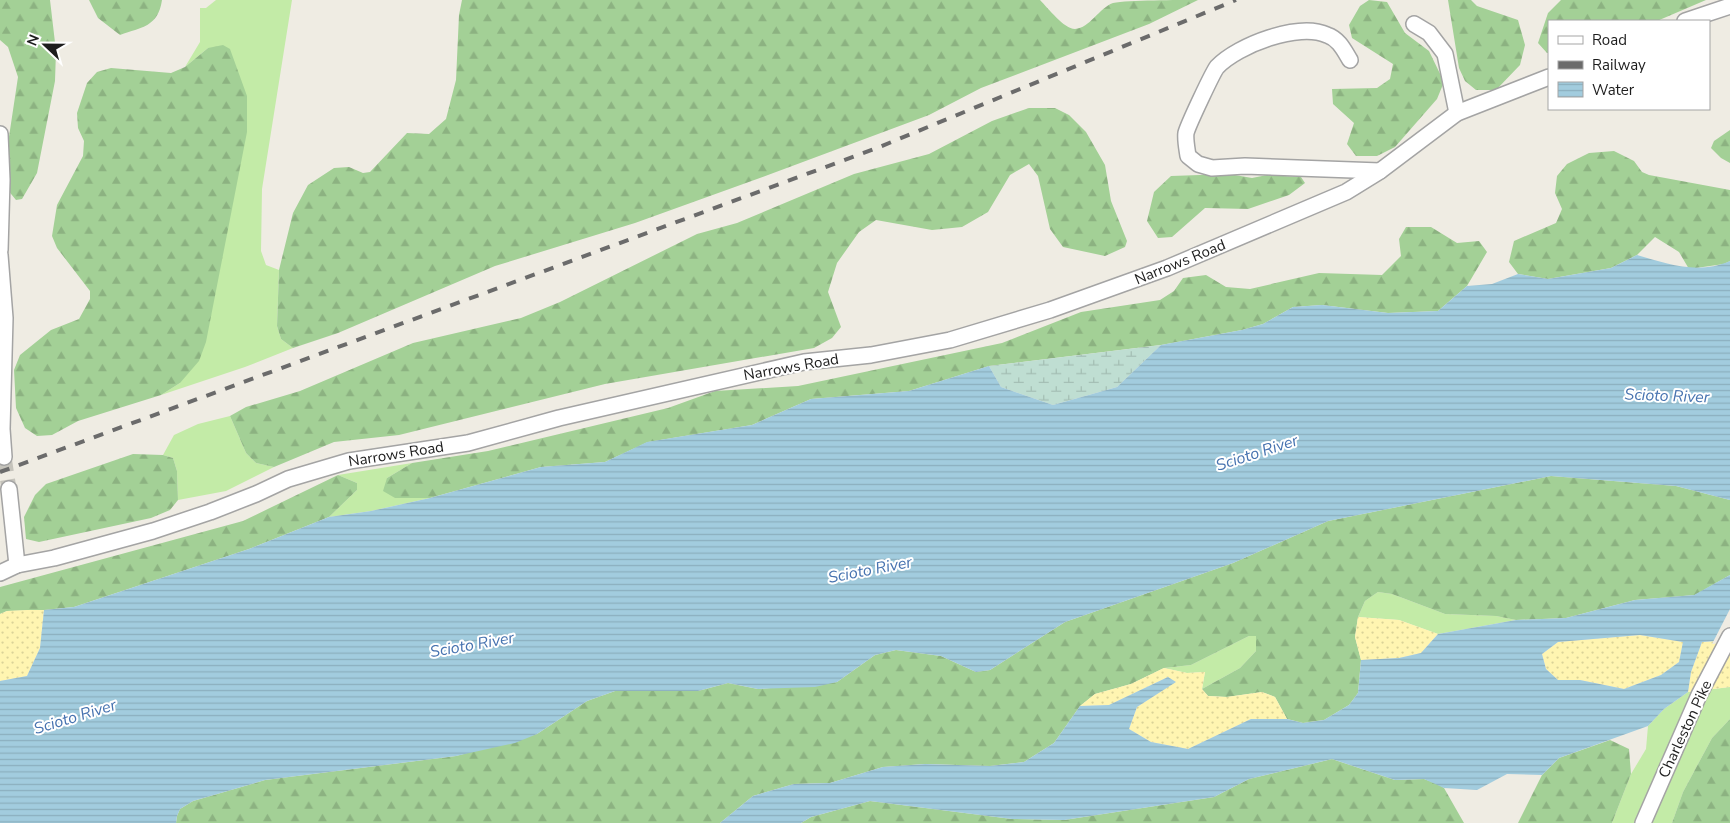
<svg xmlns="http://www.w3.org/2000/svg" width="1730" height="823" font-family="'Nunito Sans',sans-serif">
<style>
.grass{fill:#c3eba7}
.forest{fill:url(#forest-firs)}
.wetland{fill:url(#wetland-marsh)}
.sand{fill:url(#sand-dots)}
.water{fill:url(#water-rules);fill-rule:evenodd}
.pier{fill:#efece3}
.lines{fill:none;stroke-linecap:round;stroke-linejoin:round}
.minor-tunnel{stroke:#c5c3bb;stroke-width:15;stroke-dasharray:15 8;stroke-linecap:butt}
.minor-casing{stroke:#a4a4a4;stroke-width:18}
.minor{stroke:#fff;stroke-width:15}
.rail{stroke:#6b6b6b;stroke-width:4;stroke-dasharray:10 10;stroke-linecap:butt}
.labels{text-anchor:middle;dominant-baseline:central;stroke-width:4;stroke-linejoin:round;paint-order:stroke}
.street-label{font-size:15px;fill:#1d1d1d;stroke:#fff}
.water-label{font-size:16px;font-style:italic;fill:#4773b0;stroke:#fff}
</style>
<defs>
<pattern id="forest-firs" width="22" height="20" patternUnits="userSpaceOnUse" patternTransform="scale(1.25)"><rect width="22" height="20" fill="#a3d096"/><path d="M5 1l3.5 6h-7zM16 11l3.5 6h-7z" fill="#8cb281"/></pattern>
<pattern id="wetland-marsh" width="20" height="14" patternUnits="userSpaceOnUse" patternTransform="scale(1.25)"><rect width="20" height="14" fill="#bfded2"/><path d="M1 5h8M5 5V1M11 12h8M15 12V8" fill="none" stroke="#a4beb4"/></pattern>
<pattern id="sand-dots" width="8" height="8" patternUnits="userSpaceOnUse" patternTransform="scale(1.25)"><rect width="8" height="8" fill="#fff5b1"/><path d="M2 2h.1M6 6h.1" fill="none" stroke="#dad298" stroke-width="1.8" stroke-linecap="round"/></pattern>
<pattern id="water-rules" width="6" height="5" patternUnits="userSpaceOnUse" patternTransform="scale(1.25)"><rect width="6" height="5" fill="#a2ccde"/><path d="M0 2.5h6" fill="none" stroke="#8bafbe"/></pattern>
</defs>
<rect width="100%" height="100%" fill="#efece3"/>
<!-- grass -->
<g class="grass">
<path d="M216,0H292L262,189L261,251L266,265L279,270L277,326L281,339L293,348L245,367L161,395L180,383L208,48L185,67L200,42V8H206Z"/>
<path d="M230,416L246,453L256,463L274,467L226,491L178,500L177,471L173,458L163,455L174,435L198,424Z"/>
<path d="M412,463L387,478L395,498H430L371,511L329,517L357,490V483L338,475Z"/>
<path d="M1378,592L1392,594L1445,614L1496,616L1516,620L1438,634L1399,620L1358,617L1365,601Z"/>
<path d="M1256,635V651L1240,668L1202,689L1205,672L1187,673L1164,668L1191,665L1249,636Z"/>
<path d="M1730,687V719L1712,738L1683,792L1672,823H1612L1631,774L1646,749L1648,726L1664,709L1688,692Z"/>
</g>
<!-- forest -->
<g class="forest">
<path d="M0,0H50L56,51L55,81L37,173L22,199L16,200L7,189V150L18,77L8,47L0,40Z"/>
<path d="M89,0H162C158,27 142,27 120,35L98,18Z"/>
<path d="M462,0H1040C1048,8 1064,29 1075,29C1090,28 1099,8 1113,3C1128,0 1179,0 1198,0L1149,24L981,88L929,115L768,175L635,223L495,266L338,333L293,348L281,339L277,326L279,270L293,213L308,185L334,168L349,167L363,173L370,172L407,133L429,134L446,119L456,80L459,15Z"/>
<path d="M1369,0L1387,2L1405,33L1429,51L1444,82L1437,99L1395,147L1377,156H1356L1347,144L1354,123L1333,104L1332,89L1377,88L1390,79L1393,64L1352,38L1349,25L1360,6Z"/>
<path d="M1448,0H1471L1477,6L1518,20L1525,45L1520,65L1496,90H1476L1465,81L1459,68Z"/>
<path d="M1561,0H1706L1657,21H1549V53H1547L1538,43L1548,13Z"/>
<path d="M223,45L230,49L247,96V132L206,342L199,361L180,383L161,395L78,421L52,435L37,436L25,428L16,408L14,370L20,355L51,330L79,319L90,299V291L57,248L52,236L57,205L83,156L84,141L78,128L77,113L87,83L97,72L111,68L171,73L185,67L208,48Z"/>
<path d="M1029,108H1055L1069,115L1086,132L1105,165L1111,201L1127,241L1125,247L1105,256L1063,247L1050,229L1038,176L1029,164L1010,175L988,212L962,227L932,230L876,220L859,232L837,263L828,292L841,327L832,338L814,348L605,384L399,435L334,442L274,467L256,463L246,453L230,416L246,407L300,391L413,343L521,318L560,302L697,234L737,223L854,174L929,154L992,121Z"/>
<path d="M1730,130V163L1721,158L1711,148L1714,141Z"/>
<path d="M1614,151L1634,161L1642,172L1649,175L1730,190V261L1724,264L1689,269L1679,252L1655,237L1637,255L1611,268L1548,279L1518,274L1509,262L1514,241L1556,223L1562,209L1555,193L1557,176L1567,164L1589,153Z"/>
<path d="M1229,174L1252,178L1267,175L1301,177L1305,183L1289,195L1248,209L1205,208L1172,237L1158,238L1147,221L1154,192L1171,176Z"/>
<path d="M1406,227H1431L1457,243L1479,241L1487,252L1467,286L1438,311L1388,313L1322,305L1293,307L1263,324L1242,330L1161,345L989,366L909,391L811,399L752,425L648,442L605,462L541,467L430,498H395L383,491L387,478L412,463L488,451L668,408L715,391L798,386L1002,343L1081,312L1160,300L1174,291L1183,278L1206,275L1226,287L1250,289L1319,273L1382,275L1401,256L1399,239Z"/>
<path d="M133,454L163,455L173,458L177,471L178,500L170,510L151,518L39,542L26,539L24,517L35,495L46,484Z"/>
<path d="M338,475L357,483V490L329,517L249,549L74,607L44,610L7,611L0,614V587L243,521Z"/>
<path d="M1551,476L1676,486L1730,500V575L1695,595L1635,600L1566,618L1516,620L1496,616L1445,614L1392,594L1378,592L1365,601L1358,617L1355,637L1361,660L1358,693L1349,705L1324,720L1303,723L1287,719L1275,697L1262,692L1227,697L1208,696L1202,689L1240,668L1256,651V636H1249L1191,665L1164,668L1131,684L1095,694L1080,706L1054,743L1024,762L990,766L925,764L883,767L830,783L794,784L753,796L720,823H176L177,816L180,809L193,801L265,780L456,756L537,734L587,701L615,691H698L728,683L758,689L837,682L875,655L896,650L941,656L976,672L990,670L1065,622L1233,563L1328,521Z"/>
<path d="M1730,719V823H1672L1683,792L1712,738Z"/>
<path d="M1610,740L1629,749L1631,774L1612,823H1518L1542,775L1559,758Z"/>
<path d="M1332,759L1395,780L1424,779L1438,784L1444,788L1464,823H801L811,817L870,801L1012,819L1064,820L1214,797L1249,779Z"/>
</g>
<!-- wetland -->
<path class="wetland" d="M1161,345L1117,387L1053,405L1001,387L989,366Z"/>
<!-- sand -->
<g class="sand">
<path d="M27,610H44L40,648L27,676L0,681V614L7,611Z"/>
<path d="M1358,617L1399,620L1438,634L1421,653L1399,658L1361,660L1355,637Z"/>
<path d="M1640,635L1683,642L1679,662L1661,675L1624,689L1580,680H1558L1546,669L1542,654L1558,642Z"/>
<path d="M1730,640V687L1688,692L1691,672L1702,642Z"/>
<path d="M1164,668L1187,673L1205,672L1202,689L1208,696L1227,697L1262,692L1275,697L1287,719H1251L1188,749L1151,742L1129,729L1137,707L1175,682L1168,677L1109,705L1080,706L1095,694L1131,684Z"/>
</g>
<!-- water -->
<g class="water">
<path d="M1637,255C1668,264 1698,275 1730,261V500L1676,486L1551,476L1328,521L1233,563L1065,622L990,670L976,672L941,656L896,650L875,655L837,682L815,687L758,689L728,683L698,691H615L587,701L537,734L515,743L456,756L265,780L193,801L180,809L177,816L176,823H0V681L27,676L40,648L44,610L74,607L249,549L329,517L371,511L430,498L541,467L605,462L647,442L752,425L811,399L909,391L989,366L1001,387L1053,405L1117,387L1161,345L1242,330L1263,324L1293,307L1322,305L1388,313L1438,311L1467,286L1492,284L1518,274L1548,279L1611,268Z"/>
<path d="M1730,575V640L1702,642L1691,672L1688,692L1664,709L1648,726L1559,758L1542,775L1507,774L1477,790L1444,788L1424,779L1395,780L1332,759L1249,779L1214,797L1064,820L1012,819L870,801L811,817L801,823H720L753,796L794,784L830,783L883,767L925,764L990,766L1024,762L1054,743L1080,706L1109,705L1168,677L1176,682L1137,707L1129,729L1151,742L1188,749L1251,719H1287L1303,723L1324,720L1349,705L1358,693L1361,660L1399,658L1421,653L1438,634L1516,620L1566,618L1635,600L1694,595ZM1640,635L1683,642L1679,662L1661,675L1624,689L1580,680H1558L1546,669L1542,654L1558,642Z"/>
</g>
<!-- pier -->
<path class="pier" d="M1730,609V642L1712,644Z"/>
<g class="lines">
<!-- minor-tunnel -->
<path class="minor-tunnel" d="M4,457L9,489"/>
<!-- minor casing -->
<g class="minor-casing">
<g id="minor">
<path d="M1685,21L1730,6"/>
<path d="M1414,24L1429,33L1445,54L1457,113"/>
<path d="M1350,60C1344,50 1339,39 1327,35C1299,22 1238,45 1217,67C1213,72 1188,125 1186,133C1185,139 1187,149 1188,156L1198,164L1212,168L1245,166L1380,171"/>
<path d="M0,134L2,180L0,250"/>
<path d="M0,255L5,318L2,429L4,457"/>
<path d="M9,489L17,565"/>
<path d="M0,573L17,565L54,558L153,531L210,512L256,494L288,479L349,461L468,443L559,418L804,362L871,355L950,340L1050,310L1167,268L1346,192L1380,171L1457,113L1549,77"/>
<path d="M1643,823L1699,695L1730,636"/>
</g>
</g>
<!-- minor -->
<use href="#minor" class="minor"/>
<!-- rail -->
<path class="rail" d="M0,472L877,148L1236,0"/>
</g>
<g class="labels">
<!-- street labels -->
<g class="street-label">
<text transform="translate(1180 262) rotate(-22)">Narrows Road</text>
<text transform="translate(791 367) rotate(-10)">Narrows Road</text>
<text transform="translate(396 454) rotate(-9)">Narrows Road</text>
<text transform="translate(1685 729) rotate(-65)">Charleston Pike</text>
</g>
<!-- water labels -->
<g class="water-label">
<text transform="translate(1667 396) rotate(2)">Scioto River</text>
<text transform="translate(1257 453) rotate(-18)">Scioto River</text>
<text transform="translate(870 570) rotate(-11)">Scioto River</text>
<text transform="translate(472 645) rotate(-10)">Scioto River</text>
<text transform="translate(75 717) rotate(-17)">Scioto River</text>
</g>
</g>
<!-- legend -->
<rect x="1548" y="20" width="162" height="90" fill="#ffffff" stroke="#a5a5a5"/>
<rect x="1558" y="36" width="25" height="8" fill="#ffffff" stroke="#a5a5a5"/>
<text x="1592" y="45" font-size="15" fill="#1d1d1d">Road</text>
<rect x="1558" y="61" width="25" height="8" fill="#6b6b6b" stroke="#a5a5a5"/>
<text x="1592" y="70" font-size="15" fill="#1d1d1d">Railway</text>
<rect x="1558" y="82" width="25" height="15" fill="url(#water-rules)" stroke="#a5a5a5"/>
<text x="1592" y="95" font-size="15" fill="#1d1d1d">Water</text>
<!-- north arrow -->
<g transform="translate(45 45) rotate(292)" stroke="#ffffff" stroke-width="4" paint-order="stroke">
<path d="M0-4L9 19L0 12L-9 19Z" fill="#1d1d1d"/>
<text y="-8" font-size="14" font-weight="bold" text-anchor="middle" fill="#1d1d1d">N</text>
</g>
</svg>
